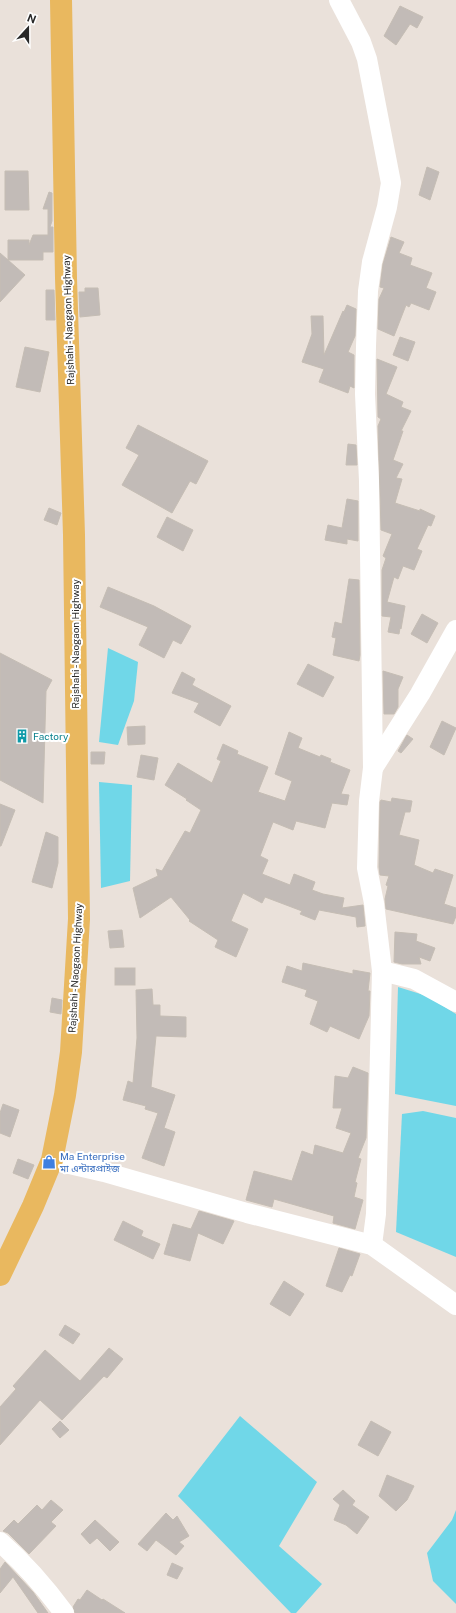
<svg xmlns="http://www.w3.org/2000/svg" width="456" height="1613" font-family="'Public Sans','Noto Sans Bengali',sans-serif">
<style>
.water{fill:#70d7e8}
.building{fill:#c2bbb7;stroke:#c5bdb4}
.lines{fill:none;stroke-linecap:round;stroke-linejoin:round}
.minor{stroke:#fff;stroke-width:20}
.major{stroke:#e9b85f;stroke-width:22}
.labels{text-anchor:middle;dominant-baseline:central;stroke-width:4;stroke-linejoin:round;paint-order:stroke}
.street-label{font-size:10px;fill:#282828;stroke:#fff}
.culture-label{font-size:10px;fill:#0d838f;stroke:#fff;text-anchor:start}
.shop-label{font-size:10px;fill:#366cbe;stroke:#fff;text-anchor:start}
</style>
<rect width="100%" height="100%" fill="#eae1da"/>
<!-- water -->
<g class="water">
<path d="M108,648L138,662L134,701L118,745L99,742Z"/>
<path d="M99,782L132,785L130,881L101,888Z"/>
<path d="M398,987L427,996L456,1014V1106L395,1094Z"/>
<path d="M423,1111L456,1118V1257L396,1232L402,1114Z"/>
<path d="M240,1416L317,1482L279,1546L322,1584L296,1613H291L178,1496Z"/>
<path d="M456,1510V1604L433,1581L427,1553L452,1520Z"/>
</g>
<!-- building -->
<g class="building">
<path d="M400,6L423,17L417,28L410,24L396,45L384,36Z"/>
<path d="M427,167L439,172L430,200L419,195Z"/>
<path d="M5,171H28L29,210H5Z"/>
<path d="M49,192L52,193V221L50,227H53V252H43V260H8L25,275L0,302V253L8,260V240H29V245L33,235H48V209H43Z"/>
<path d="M391,237L404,242L399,253L412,258L410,265L432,273L426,288L436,292L429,310L411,303L409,307L406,305L394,336L378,329L379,299L384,288L380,287L383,264Z"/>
<path d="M85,288H98L100,315L80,317L79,292H85Z"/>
<path d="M46,290H54L55,320H46Z"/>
<path d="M347,305L356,309L355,336L348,352L354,355V388L350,386L348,393L319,382L324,369L302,362L312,334L311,316H323L324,355L343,311L344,312Z"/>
<path d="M400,337L415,342L408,361L393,355Z"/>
<path d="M25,347L49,352L40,392L16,387Z"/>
<path d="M377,359L397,367L386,394L403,402L401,407L411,411L401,431H403L393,460L403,464L396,478L402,479L395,503L420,511V509L435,516L431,526L428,525L417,549L422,551L414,570L403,566L398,579L394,577L387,602L405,606L401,629L400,628L399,634L388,632L391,617L382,616V570L386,558L383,556L392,534L381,530L378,426L381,419L378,417Z"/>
<path d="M138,425L208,461L196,484L190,481L172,513L122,485L139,455L126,448Z"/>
<path d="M348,444L356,445L357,465H346Z"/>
<path d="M347,499L358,501V541L347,539V544L325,540L328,525L342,528Z"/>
<path d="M49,508L61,513L57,525L44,520Z"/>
<path d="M167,517L193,530L183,551L157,537Z"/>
<path d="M349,579L359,580L360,655L359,661L333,655L336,638L332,637L335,622L342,624Z"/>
<path d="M108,587L154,606L191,626L181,644L173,640L164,658L139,645L148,627L100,607Z"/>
<path d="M422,614L438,623L427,643L411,634Z"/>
<path d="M0,653L52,680L46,691L43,803L0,780Z"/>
<path d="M308,664L334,677L323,697L297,684Z"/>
<path d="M383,671L403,677L398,689V707L394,714H384Z"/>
<path d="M182,672L195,679L192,685L231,706L220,726L194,712L199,703L172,693Z"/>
<path d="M442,721L456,728L444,755L430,747Z"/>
<path d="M145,726V744L128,745L127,727Z"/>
<path d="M289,732L302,738L298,748L320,757L321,755L331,759L330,762L350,770L341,794L349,795L347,805L332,803L325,828L296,821L293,830L273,822L260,856L268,860L262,874L290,885L294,874L315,882L312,890L323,894L344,898L342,908L363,905L365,926L357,927L356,917L319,910L315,920L300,914L302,911L265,897L262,903L243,893L231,921L248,929L236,957L215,947L218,940L189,921L190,920L171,897L140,918L133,888L158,876L156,869L162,871L185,831L190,833L201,810L186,800L187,799L165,785L178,763L212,783L221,761L217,759L223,744L238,751L237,754L268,767L258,792L285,801L292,781L275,774Z"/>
<path d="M407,735L413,739L401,753L398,751Z"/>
<path d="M91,752H105L104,764H91Z"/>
<path d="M141,755L158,758L154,780L137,777Z"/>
<path d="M392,798L412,801L410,812H405L399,835L419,840L414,865L433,873L435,869L453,875L444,904L456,908V916L453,924L386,909L385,899L388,886L386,885L389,876L380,875L379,867L380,802L381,800L391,802Z"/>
<path d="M0,804L15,810L1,846H0Z"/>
<path d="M46,832L58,837V863L52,888L32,882Z"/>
<path d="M122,930L124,947L110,948L108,931Z"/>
<path d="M395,932L417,934L416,941L435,948L430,961L419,957L421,964H402L394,962Z"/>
<path d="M303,963L353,974V970L370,973L368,991H370L369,1016L359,1039L330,1026L327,1032L310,1024L318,1001L305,996L307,990L282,982L287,966L302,971Z"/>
<rect x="115" y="968" width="20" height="17"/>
<path d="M152,989L153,1005H160V1016L186,1017V1037L156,1036L151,1087L175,1095L164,1128L175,1132L164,1166L142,1158L158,1113L145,1109L146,1106L123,1100L128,1081L133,1083L137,1038L136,990Z"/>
<path d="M52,998L62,1000L61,1014L50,1012Z"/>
<path d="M353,1067L368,1073L366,1138L358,1158L361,1159L355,1182L357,1183L354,1197L363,1200L355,1229L333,1223L334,1216L274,1199L272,1207L246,1200L254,1171L292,1181L302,1151L313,1155L315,1145L343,1153L351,1133L336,1128L342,1108H333L335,1076L348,1078Z"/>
<path d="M3,1104L19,1110L10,1137L0,1133V1113Z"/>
<path d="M18,1159L34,1165L28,1179L13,1173Z"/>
<path d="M199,1211L234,1221L223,1244L198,1233L190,1261L164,1254L173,1224L191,1229Z"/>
<path d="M123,1221L143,1231L141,1236L160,1244L153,1259L114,1240Z"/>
<path d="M339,1248L360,1254L352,1276L350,1275L342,1292L326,1286Z"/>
<path d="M284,1281L304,1294L290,1316L270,1304Z"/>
<path d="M65,1325L80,1334L73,1344L59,1335Z"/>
<path d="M109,1348L123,1359L107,1378L104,1376L62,1420L40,1400L0,1445V1407L16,1389L13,1386L45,1350L80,1381Z"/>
<path d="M60,1421L69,1430L60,1438L52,1429Z"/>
<path d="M371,1421L391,1432L378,1456L358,1445Z"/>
<path d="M387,1475L414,1486L407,1500L396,1511L379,1496Z"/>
<path d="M343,1490L355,1501L352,1505L369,1517L357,1534L346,1525L334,1520L340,1505L333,1499Z"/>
<path d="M51,1500L63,1510L51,1522L56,1526L29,1554L8,1533L3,1531L14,1520L18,1524L37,1505L42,1510Z"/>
<path d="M166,1513L173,1520L177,1516L189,1536L179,1542L184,1546L176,1555L156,1540L147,1551L138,1544Z"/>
<path d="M95,1520L119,1542L110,1551L97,1538L90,1544L81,1534Z"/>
<path d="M5,1562L33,1592L48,1613H38L13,1577L0,1593V1569Z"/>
<path d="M172,1563L183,1568L177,1579L167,1575Z"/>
<path d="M87,1590L102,1600L103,1599L125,1613H75L73,1607L78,1599L80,1600Z"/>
</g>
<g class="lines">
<!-- minor -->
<g class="minor">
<path d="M339,0L361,42L367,59L391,183L387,207L372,262L368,291L366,346L365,394L369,481L373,768L369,801L367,868L374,903L382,971L376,1214L372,1245"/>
<path d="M373,768L420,694L456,630"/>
<path d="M382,971L414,979L456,1002"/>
<path d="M52,1160L104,1172L247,1213L372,1245L456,1305"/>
<path d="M0,1542C24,1563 45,1587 64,1613"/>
</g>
<!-- major -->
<path class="major" d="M0,1275L33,1206L52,1160L65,1095L71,1052L79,919L74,535L66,278L61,0"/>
</g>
<!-- icons -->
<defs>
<g id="building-bare" transform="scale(1.08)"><path d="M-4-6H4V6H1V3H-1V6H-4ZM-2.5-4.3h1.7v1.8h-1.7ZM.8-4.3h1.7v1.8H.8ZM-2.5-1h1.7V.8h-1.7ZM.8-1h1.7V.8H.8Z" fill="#0f9aa8" stroke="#fff" stroke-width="2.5" paint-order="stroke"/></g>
<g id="shop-bare" transform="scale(1.08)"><path d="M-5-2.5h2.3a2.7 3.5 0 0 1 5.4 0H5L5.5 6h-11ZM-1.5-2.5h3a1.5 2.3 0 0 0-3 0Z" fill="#3f7fe0" stroke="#fff" stroke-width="2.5" paint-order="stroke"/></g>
</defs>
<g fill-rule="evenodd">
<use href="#building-bare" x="22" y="736"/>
<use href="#shop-bare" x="49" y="1162"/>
</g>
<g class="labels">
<!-- street labels -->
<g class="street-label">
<text transform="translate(68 320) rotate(-92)">Rajshahi - Naogaon Highway</text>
<text transform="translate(75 644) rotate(-90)">Rajshahi - Naogaon Highway</text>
<text transform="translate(75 968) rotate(-87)">Rajshahi - Naogaon Highway</text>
</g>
<!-- culture labels -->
<g class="culture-label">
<text x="33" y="736">Factory</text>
</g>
<!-- shop labels -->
<g class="shop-label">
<text x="60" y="1156">Ma Enterprise<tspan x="60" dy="12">মা এন্টারপ্রাইজ</tspan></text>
</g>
</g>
<!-- north arrow -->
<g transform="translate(28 28) rotate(21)" stroke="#ffffff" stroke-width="3" paint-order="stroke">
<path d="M0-3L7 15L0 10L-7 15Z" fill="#282828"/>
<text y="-6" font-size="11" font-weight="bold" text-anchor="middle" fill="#282828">N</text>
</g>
</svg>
